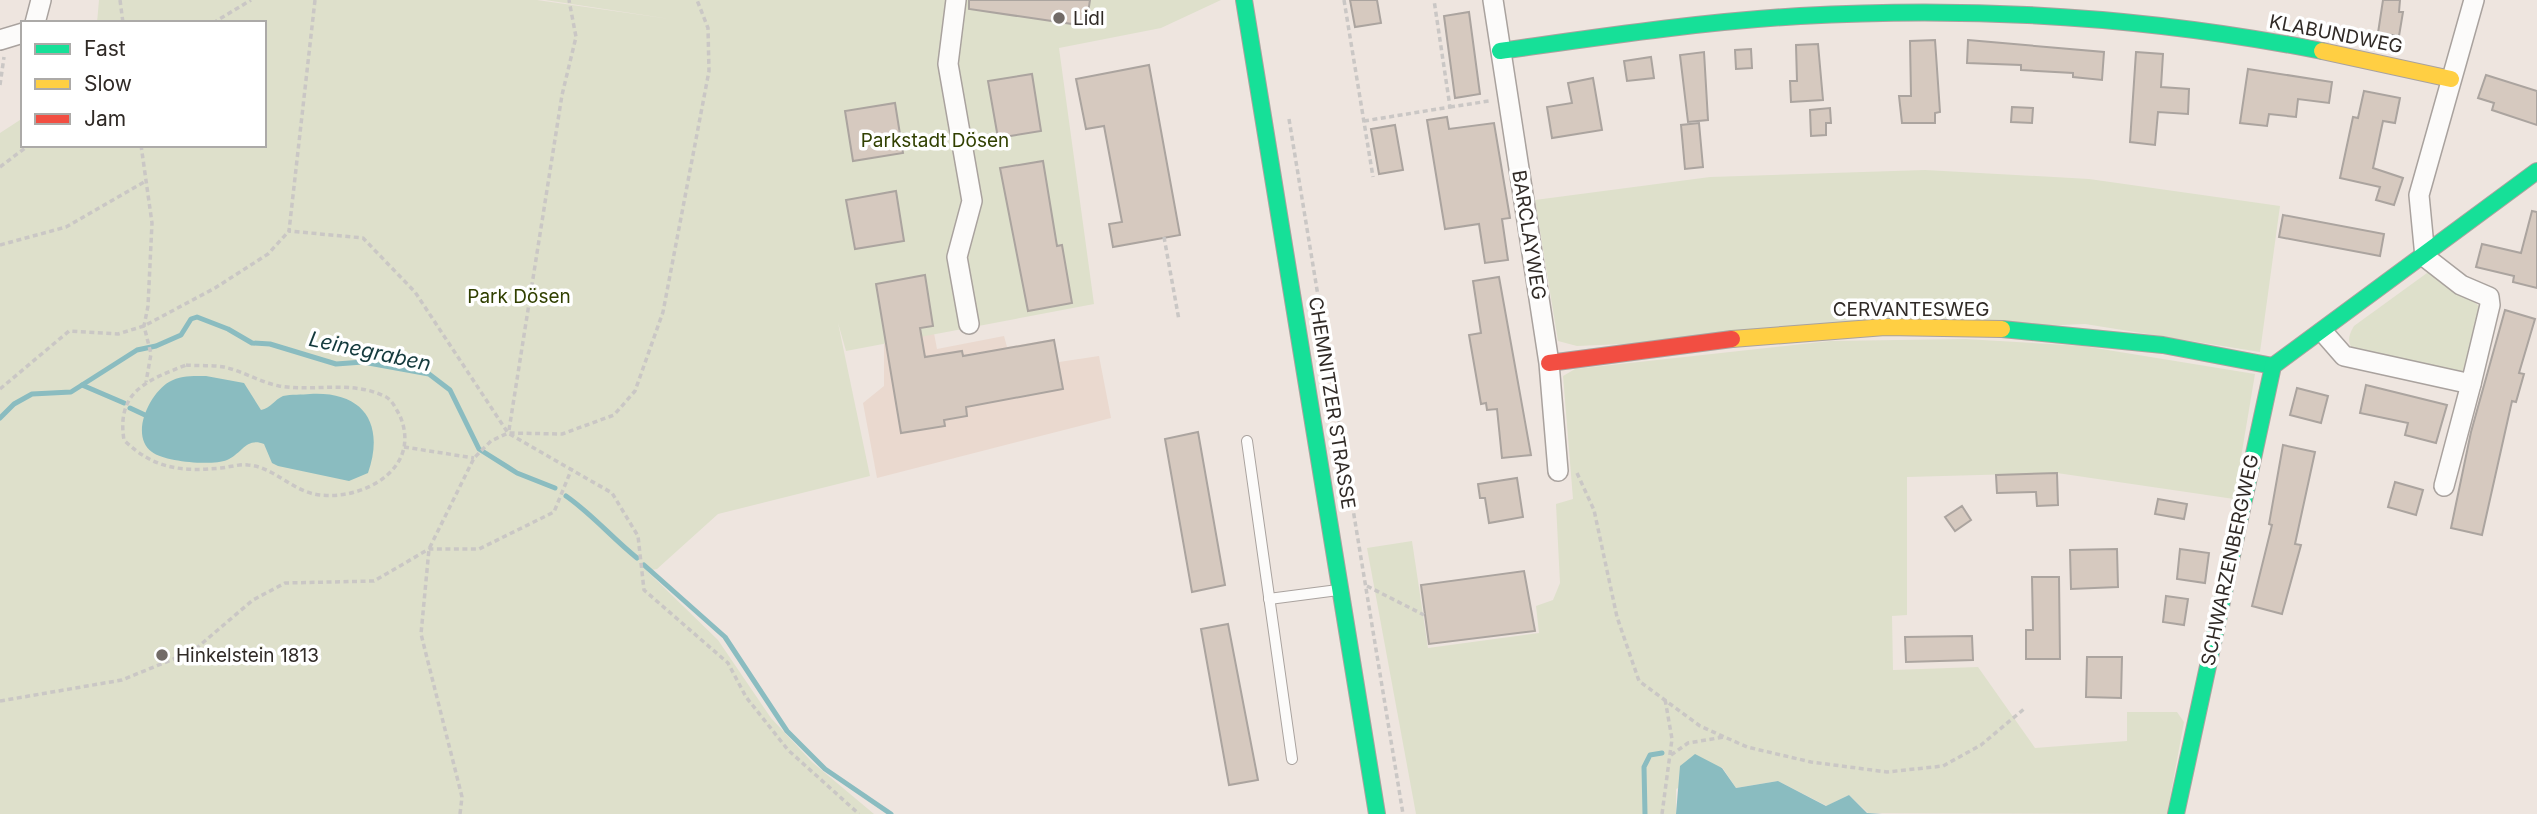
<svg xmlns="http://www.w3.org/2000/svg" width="2537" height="814" font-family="Inter,sans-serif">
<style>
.built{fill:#ead9cf}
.green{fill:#dee0cb}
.water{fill:#8abcc0}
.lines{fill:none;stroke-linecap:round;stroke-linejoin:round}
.stream{stroke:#8abcc0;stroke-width:5}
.building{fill:#d6c9bf;stroke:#aba49f;stroke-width:2}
.lane-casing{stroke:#a9a29e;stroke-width:12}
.street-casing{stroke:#a9a29e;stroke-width:22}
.fast-casing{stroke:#a9a29e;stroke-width:18}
.slow-casing{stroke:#a9a29e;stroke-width:18}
.jam-casing{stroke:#a9a29e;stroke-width:18}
.path{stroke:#cac7c5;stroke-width:3.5;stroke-dasharray:5 3.5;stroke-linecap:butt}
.lane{stroke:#fcfbfa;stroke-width:10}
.street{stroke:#fcfbfa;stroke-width:19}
.fast{stroke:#16e098;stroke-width:16}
.slow{stroke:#ffcf43;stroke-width:16}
.jam{stroke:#f24e42;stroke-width:16}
.poi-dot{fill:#726b67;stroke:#fff;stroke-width:2.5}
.labels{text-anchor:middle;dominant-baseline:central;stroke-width:7;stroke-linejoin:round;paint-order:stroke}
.poi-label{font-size:19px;fill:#302a26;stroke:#fff;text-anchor:start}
.street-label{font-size:19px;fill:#302a26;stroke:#fff}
.park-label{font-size:19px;fill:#314001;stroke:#fff}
.water-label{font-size:21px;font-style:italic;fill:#143a3d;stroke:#fff}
</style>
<rect width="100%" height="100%" fill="#eee5df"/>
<!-- built -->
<path class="built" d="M933,328L937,349L1004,336L1007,347L1054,339L1059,362L1099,356L1111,418L877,478L863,403L884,386V344Z"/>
<!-- green -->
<g class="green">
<path d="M99,0H537L670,19L545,0H1221L1161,28L1059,48L1094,304L846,351L838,323L870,476L718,514L657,569L647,571L718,640L771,718L812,762L874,814H0V133L23,118V145H264V23H97Z"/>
<path d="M1925,170L2089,179L2280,206L2260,352L2085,324L1577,346L1558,341L1535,200L1710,177Z"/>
<path d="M2427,273C2435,274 2479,303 2483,311L2462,375L2357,354C2347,344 2347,338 2354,326Z"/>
<path d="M1965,339L2083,346L2255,374L2234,499L2057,473L1907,477V615L1892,616L1893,670L1978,667L2035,748L2127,741V712H2177L2184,722L2167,814L1868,813L1849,795L1827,806L1778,781L1736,788L1722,767L1676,789V814H1416L1367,548L1412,541L1428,648L1539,633L1536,606L1553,600L1560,583L1556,504L1573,499L1563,376L1575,369L1830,341Z"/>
</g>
<!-- water -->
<g class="water">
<path d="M206,376L244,383L261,410C271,408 274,400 283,396C291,394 302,395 310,394C364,391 385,424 368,473L349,481L278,466L272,463L264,444C246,437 242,454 227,460C212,466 165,462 152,452C129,435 150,393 169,382C181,375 193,376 206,376Z"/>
<path d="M1695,754L1722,768L1736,788L1778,781L1826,806L1849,795L1867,813L1882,814H1676L1680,766Z"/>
</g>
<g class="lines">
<!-- stream -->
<g class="stream">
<path d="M82,385L124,403"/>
<path d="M130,408L145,415"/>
<path d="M0,418L14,404L32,394L71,392L137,350L156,346L181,335L191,319L197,317L228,329L252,343L270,344L336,364L363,362L429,374L450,390L479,449L517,473L555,488"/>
<path d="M566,496C592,514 612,538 637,558"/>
<path d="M644,565L725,637L787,731L825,769L891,814"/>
<path d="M1645,814L1644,767L1650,755L1662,753"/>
</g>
</g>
<!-- building -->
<g class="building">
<path d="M969,0H1090L1086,26L969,9Z"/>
<path d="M1350,0H1377L1381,23L1355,27Z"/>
<path d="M2383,0H2400L2399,12H2403L2399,36L2378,33Z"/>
<path d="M1469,12L1480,94L1455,98L1444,16Z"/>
<path d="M1935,40L1940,112L1935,113V123H1902L1899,96H1911L1910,41Z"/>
<path d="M1968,40L2104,52L2102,80L2073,77V73L2021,70V65L1967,63Z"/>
<path d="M1818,44L1823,100L1791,102L1790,81H1797L1796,45Z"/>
<path d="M1751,49L1752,68L1736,69L1735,50Z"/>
<path d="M1704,52L1708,120L1688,122L1680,55Z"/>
<path d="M2136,52L2163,54L2161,87L2189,89L2188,114L2158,112L2155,145L2130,142Z"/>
<path d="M1651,57L1654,78L1627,81L1624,61Z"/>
<path d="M1149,65L1180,235L1113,247L1109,224L1122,222L1104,126L1086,129L1076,79Z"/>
<path d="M2248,69L2332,82L2329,103L2298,99L2296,117L2269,114L2267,126L2240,123Z"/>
<path d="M1032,74L1041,131L998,138L988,81Z"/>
<path d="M2486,75L2537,91V125L2492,110L2494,103L2478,98Z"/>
<path d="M1593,78L1602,130L1552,138L1547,107L1572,103L1568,83Z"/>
<path d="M2364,91L2400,98L2395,123L2383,121L2373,168L2403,178L2394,205L2376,200L2380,187L2340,178L2353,117L2358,118Z"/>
<path d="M895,103L903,153L853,161L845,111Z"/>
<path d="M2012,107L2033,108L2032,123L2011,122Z"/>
<path d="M1830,108L1831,123H1826V135L1811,136L1810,110Z"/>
<path d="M1447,117L1449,129L1494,123L1510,218L1502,219L1508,260L1485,263L1479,224L1445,229L1427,120Z"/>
<path d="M1699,123L1703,167L1685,169L1681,125Z"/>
<path d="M1395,125L1403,170L1379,174L1371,129Z"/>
<path d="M1043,161L1057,246L1062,245L1072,303L1028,311L1000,168Z"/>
<path d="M896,191L904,241L855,249L846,200Z"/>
<path d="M2532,211L2537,212V288L2513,282L2514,276L2476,267L2482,244L2521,253Z"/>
<path d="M2283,215L2384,234L2380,256L2279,237Z"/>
<path d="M925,275L933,326L920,328L925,357L962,351L963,356L1054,340L1063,389L966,407L967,416L944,420L945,426L901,433L876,284Z"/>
<path d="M1499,277L1531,455L1502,458L1497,409L1487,410L1486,403L1481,404L1469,335L1481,333L1473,281Z"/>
<path d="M2505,310L2535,319L2519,373L2524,374L2516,402L2512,401L2482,535L2451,528L2471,432Z"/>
<path d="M2366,385L2447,405L2436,443L2405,435L2408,423L2360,413Z"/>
<path d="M2297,388L2328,396L2321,423L2290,415Z"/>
<path d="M1198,432L1225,585L1192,592L1165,439Z"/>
<path d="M2283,445L2315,452L2295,544L2301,545L2282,614L2252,606L2272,525L2269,524Z"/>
<path d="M2057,473L2058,505L2037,506L2036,492L1997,493L1996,475Z"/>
<path d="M1517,478L1523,517L1489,523L1485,498H1480L1478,484Z"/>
<path d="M2395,482L2423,490L2416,515L2388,507Z"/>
<path d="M2158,499L2187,504L2184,519L2155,514Z"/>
<path d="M1962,506L1971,520L1955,531L1945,517Z"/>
<path d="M2117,549L2118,587L2071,589L2070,550Z"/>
<path d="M2180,549L2209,553L2205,583L2177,579Z"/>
<path d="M1524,571L1535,631L1429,644L1421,585Z"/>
<path d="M2032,577H2059L2060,659H2026V630H2033Z"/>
<path d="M2166,596L2188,599L2184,625L2163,622Z"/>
<path d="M1228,624L1258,780L1229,785L1201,629Z"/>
<path d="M1972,636L1973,660L1906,662L1905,637Z"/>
<path d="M2087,657H2122L2121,698L2086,697Z"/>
</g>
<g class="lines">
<!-- lane casing -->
<g class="lane-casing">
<g id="lane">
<path d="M1247,441L1292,759"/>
<path d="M1269,599L1338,590"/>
</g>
</g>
<!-- street casing -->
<g class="street-casing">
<g id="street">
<path d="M956,0L948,64L972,201L957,257L969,324"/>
<path d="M1493,0L1549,363L1558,471"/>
<path d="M35,23L41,0"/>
<path d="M0,40L23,33"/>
<path d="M2323,332L2344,356L2471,384L2490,305L2489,297L2461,285L2425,257L2419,195L2474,0"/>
<path d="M2444,486L2471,384"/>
</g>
</g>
<!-- fast casing -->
<g class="fast-casing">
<g id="fast">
<path d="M1244,0L1377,814"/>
<path d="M1500,51C1600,37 1699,22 1800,16C1975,6 2150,17 2322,51"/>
<path d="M2002,329L2163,345L2273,366"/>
<path d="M2176,814L2273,366L2537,171"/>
</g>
</g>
<!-- slow casing -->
<g class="slow-casing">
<g id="slow">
<path d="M2322,51L2451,79"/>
<path d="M1732,339L1885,327L2002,329"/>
</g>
</g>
<!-- jam casing -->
<g class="jam-casing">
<path id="jam" d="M1549,363L1732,339"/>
</g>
<!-- path -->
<g class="path">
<path d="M120,0L123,23"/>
<path d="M315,0L289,231L363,238L415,292L508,433L612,493L638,536L644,590L728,663L746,697L788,750L859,814"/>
<path d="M1344,0L1373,177"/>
<path d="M213,23L251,0"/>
<path d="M0,85L4,57"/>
<path d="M1450,107L1489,101"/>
<path d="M1289,119L1403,814"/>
<path d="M1364,121L1450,107L1434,0"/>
<path d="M141,145L152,223L148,306L144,326L151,354L146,382"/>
<path d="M0,167L29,145"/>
<path d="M1164,237L1179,320"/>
<path d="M0,245L66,227L146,181"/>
<path d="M186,365C198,366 212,365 224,367C242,371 260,382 279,386C313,392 351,380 384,396C392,399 396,409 400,416C422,468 365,500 320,495C292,492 275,467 248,465C239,464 230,467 221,468C182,472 153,469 124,440C116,391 148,380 186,365Z"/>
<path d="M0,389L69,331L118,334L144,326L215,288L268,254L289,231"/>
<path d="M509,430L562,95L576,37L569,0"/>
<path d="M404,447L474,458"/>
<path d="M1577,473L1594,510L1617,617L1639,681L1700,726L1747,747L1811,762L1887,772L1943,766L1981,745L2024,709"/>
<path d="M1367,586L1424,615"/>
<path d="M0,701L122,680L193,651L253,600L285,583L374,581L429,549H479L554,512L572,468"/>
<path d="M1671,755L1688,743L1724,737"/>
<path d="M460,814L462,797L421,634L429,549L474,458L491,441L508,433L562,434L614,415L635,391L663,312L709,71L708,28L697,0"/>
<path d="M1662,814L1672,739L1665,699"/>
</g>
<!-- lane -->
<use href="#lane" class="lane"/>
<!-- street -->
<use href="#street" class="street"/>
<!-- fast -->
<use href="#fast" class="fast"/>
<!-- slow -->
<use href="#slow" class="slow"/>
<!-- jam -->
<use href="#jam" class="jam"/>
</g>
<!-- markers -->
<g class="poi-dot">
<circle cx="1059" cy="18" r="7"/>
<circle cx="162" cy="655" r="7"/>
</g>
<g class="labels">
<!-- poi labels -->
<g class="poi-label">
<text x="1073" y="18">Lidl</text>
<text x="176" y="655">Hinkelstein 1813</text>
</g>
<!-- street labels -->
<g class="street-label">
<text transform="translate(2336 34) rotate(11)">KLABUNDWEG</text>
<text transform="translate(1529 235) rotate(81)">BARCLAYWEG</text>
<text x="1911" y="309">CERVANTESWEG</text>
<text transform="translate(1332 403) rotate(81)">CHEMNITZER STRASSE</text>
<text transform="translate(2230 560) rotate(-78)">SCHWARZENBERGWEG</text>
</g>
<!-- park labels -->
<g class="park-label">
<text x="935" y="140">Parkstadt Dösen</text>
<text x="519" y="296">Park Dösen</text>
</g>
<!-- water labels -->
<g class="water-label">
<text transform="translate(370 351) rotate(12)">Leinegraben</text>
</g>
</g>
<!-- legend -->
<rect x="21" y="21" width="245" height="126" fill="#ffffff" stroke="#acaaa8" stroke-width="2"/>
<rect x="35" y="44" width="35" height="10" fill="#16e098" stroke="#acaaa8" stroke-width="2"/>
<text x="84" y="56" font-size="21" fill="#302a26">Fast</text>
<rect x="35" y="79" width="35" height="10" fill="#ffcf43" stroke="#acaaa8" stroke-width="2"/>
<text x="84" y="91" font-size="21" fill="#302a26">Slow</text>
<rect x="35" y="114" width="35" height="10" fill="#f24e42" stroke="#acaaa8" stroke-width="2"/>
<text x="84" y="126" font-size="21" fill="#302a26">Jam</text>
</svg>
